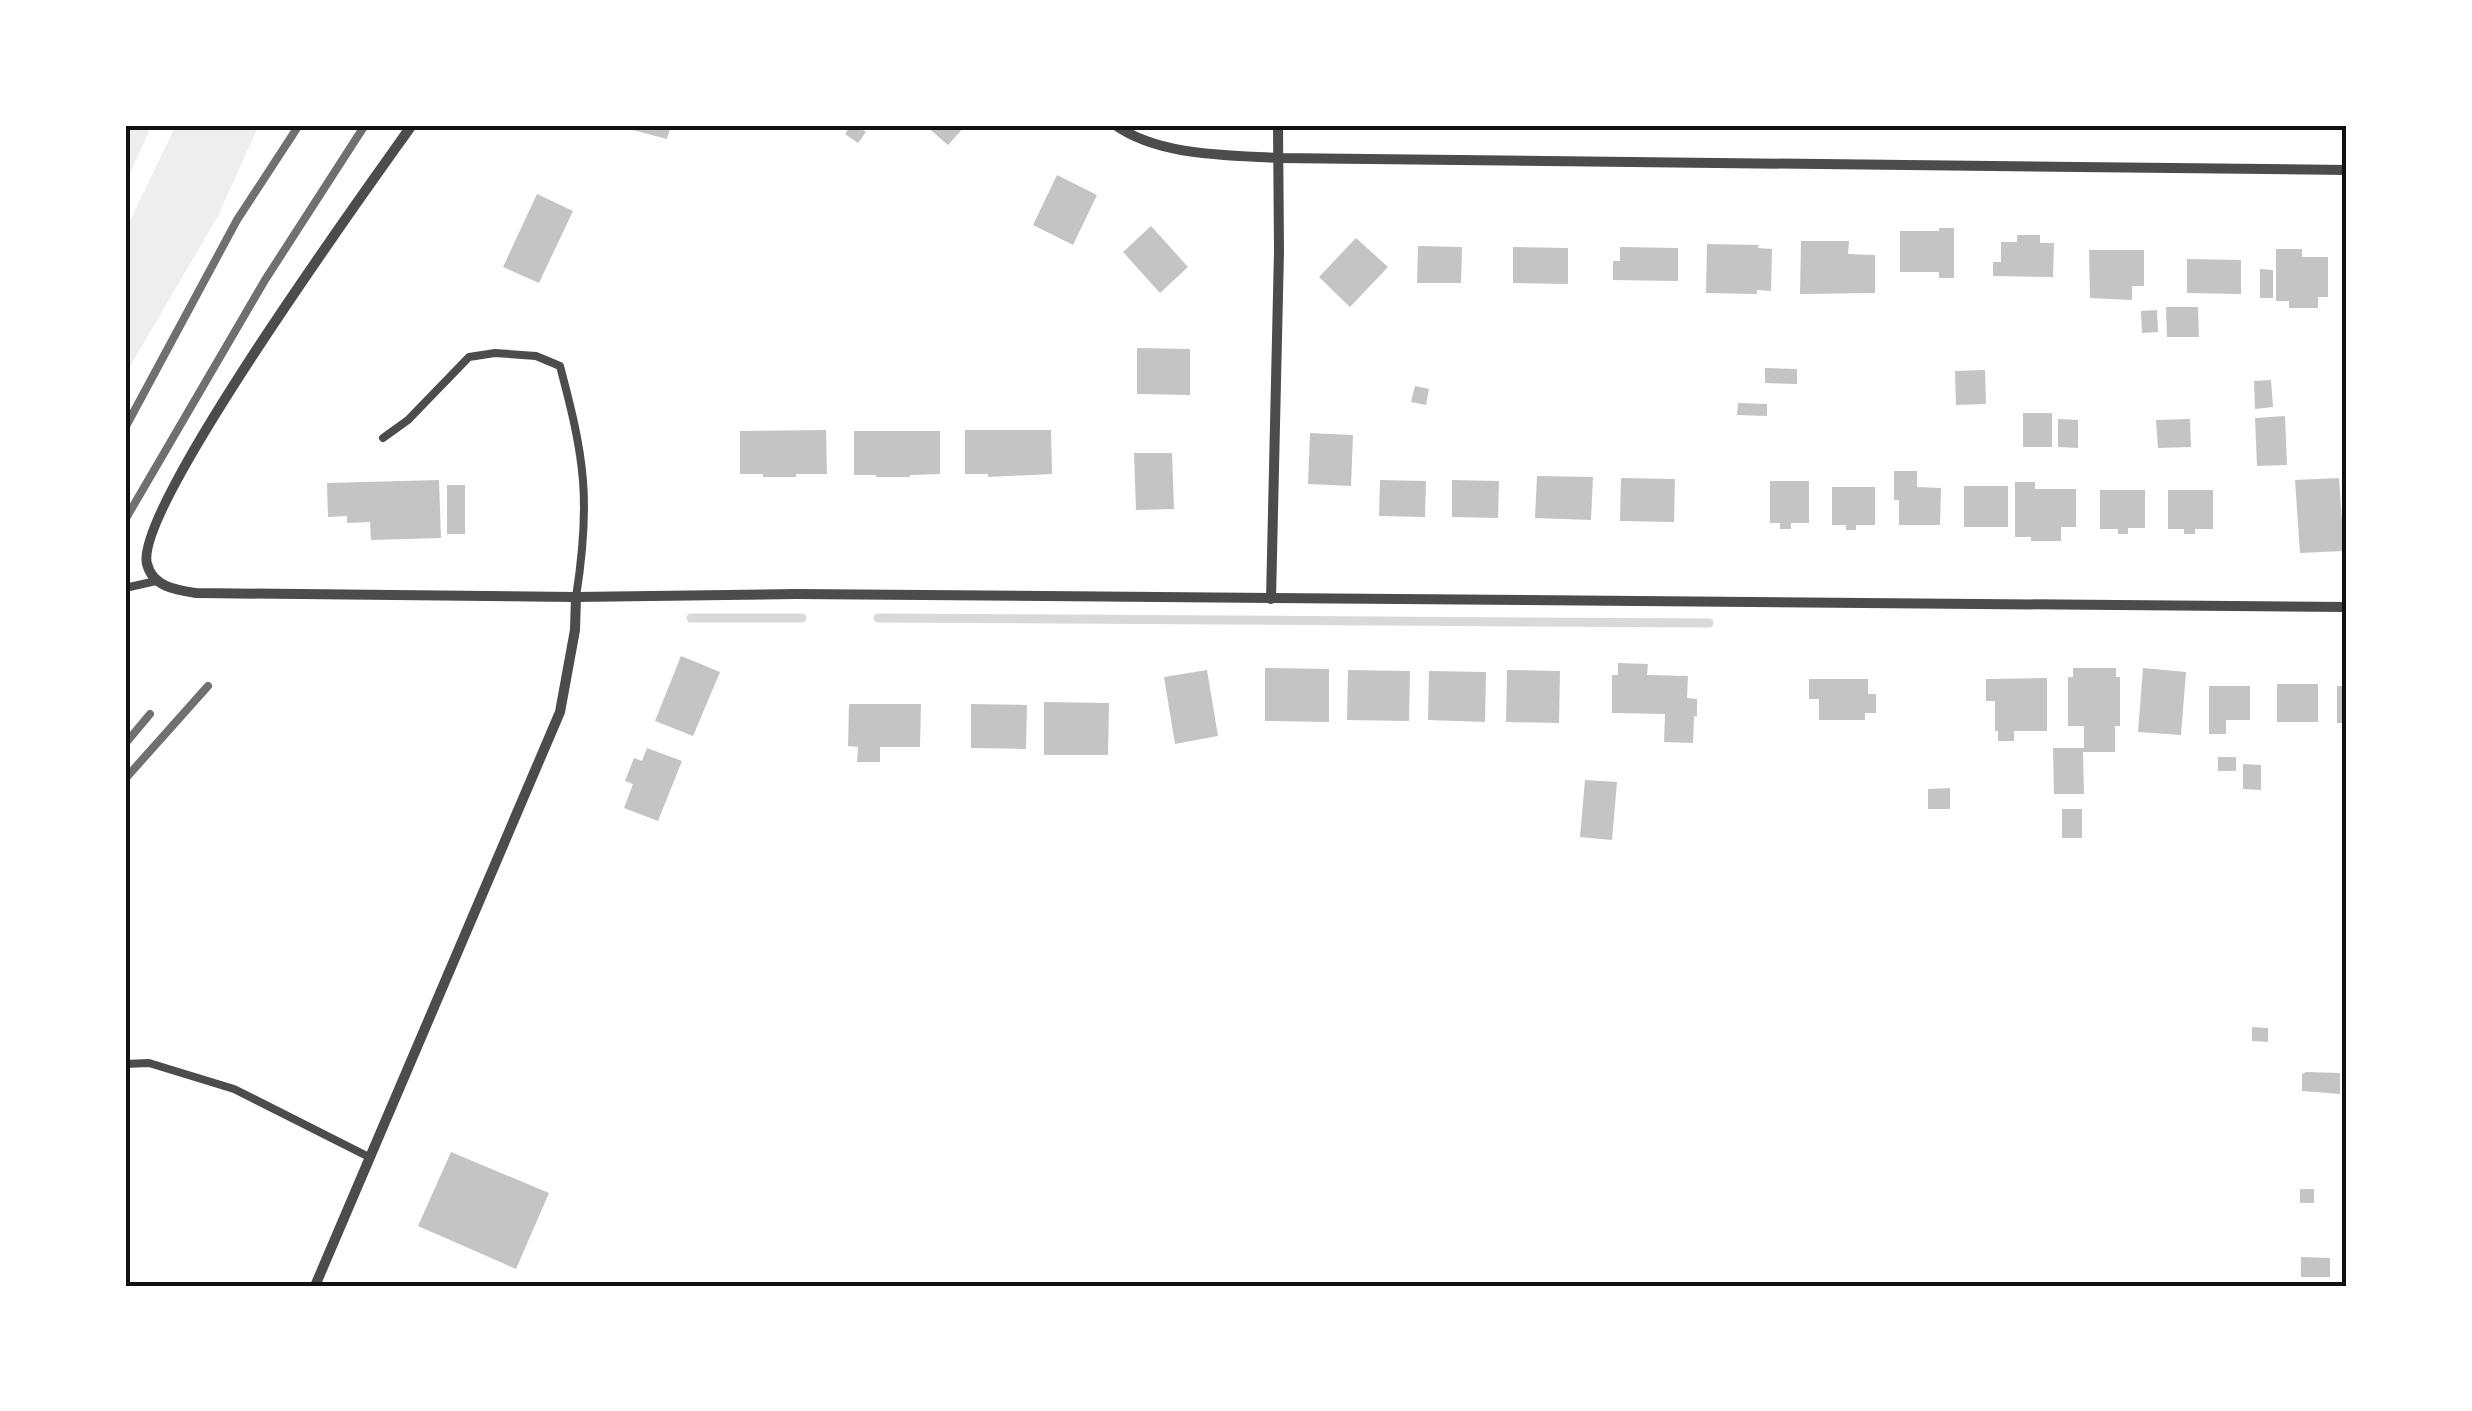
<svg xmlns="http://www.w3.org/2000/svg" width="2472" height="1411" font-family="Figtree,sans-serif">
<style>
.green{fill:#eee}
.lines{fill:none;stroke-linecap:round;stroke-linejoin:round}
.stream{stroke:#d9d9d9;stroke-width:9}
.building{fill:#c4c4c4}
.service{stroke:#4c4c4c;stroke-width:8}
.minor{stroke:#4c4c4c;stroke-width:10}
.rail{stroke:#707070;stroke-width:8}
.neatline{fill:none;stroke:#111;stroke-width:4}
</style>
<rect width="100%" height="100%" fill="#fff"/>
<!-- green -->
<g class="green">
<path d="M125,125H152L125,184Z"/>
<path d="M176,125H259L218,216L125,375V231Z"/>
</g>
<g class="lines">
<!-- stream -->
<g class="stream">
<path d="M691,618H802"/>
<path d="M878,618L1709,623"/>
</g>
</g>
<!-- building -->
<g class="building">
<path d="M614,125H671L667,139Z"/>
<path d="M851,125H857L866,132L858,143L845,134Z"/>
<path d="M925,125H966L948,145Z"/>
<path d="M1057,175L1097,195L1073,245L1033,225Z"/>
<path d="M537,194L573,211L539,283L503,267Z"/>
<path d="M1151,226L1188,267L1160,293L1123,252Z"/>
<path d="M1939,228H1954V278H1939V272H1900V231H1939Z"/>
<path d="M2017,235H2040V243H2054L2053,277L1993,276V262H2001V242H2017Z"/>
<path d="M1356,238L1388,267L1350,307L1319,277Z"/>
<path d="M1801,241H1849L1848,254L1875,255V293L1800,294Z"/>
<path d="M1707,244L1759,245L1758,248L1772,249L1771,291L1757,290V294L1706,293Z"/>
<path d="M1418,246L1462,247L1461,283H1417Z"/>
<path d="M1513,247L1568,248V284L1513,283Z"/>
<path d="M1620,247L1678,248V281L1613,280V261H1620Z"/>
<path d="M2276,249H2302V257H2328V297H2318V308H2289V301H2276Z"/>
<path d="M2089,250H2144V286H2132V300L2090,298Z"/>
<path d="M2187,259L2241,260V294L2187,293Z"/>
<path d="M2260,269L2273,270V298H2260Z"/>
<path d="M2166,307H2198L2199,337H2167Z"/>
<path d="M2157,310L2158,332L2142,333L2141,311Z"/>
<path d="M1137,348L1190,349V395L1137,394Z"/>
<path d="M1765,368L1797,369V384L1765,383Z"/>
<path d="M1985,370L1986,404L1956,405L1955,371Z"/>
<path d="M2271,380L2273,407L2255,409L2254,381Z"/>
<path d="M1415,386L1429,389L1426,405L1411,402Z"/>
<path d="M1738,403L1767,404V416L1737,415Z"/>
<rect x="2023" y="413" width="29" height="34"/>
<path d="M2285,416L2287,465L2257,466L2255,418Z"/>
<path d="M2058,419L2078,420V448L2058,447Z"/>
<path d="M2190,419L2191,447L2158,448L2156,420Z"/>
<path d="M826,430L827,474H796V477H763V474H740V431Z"/>
<path d="M965,430H1051L1052,474L988,477V474H965Z"/>
<path d="M854,431H940V474L910,475V477H876V475H854Z"/>
<path d="M1310,433L1353,435L1351,486L1308,484Z"/>
<path d="M1134,453H1172L1174,509L1136,510Z"/>
<path d="M1894,471H1917V487L1941,488L1940,525H1899V500H1894Z"/>
<path d="M1537,476L1593,477L1591,520L1535,518Z"/>
<path d="M1621,478L1675,479L1674,522L1620,521Z"/>
<path d="M2339,478L2344,551L2300,553L2295,480Z"/>
<path d="M439,480L441,538L371,540L370,522L347,523V516L328,517L327,483Z"/>
<path d="M1380,480L1426,481L1425,517L1379,516Z"/>
<path d="M1452,480L1499,481L1498,518L1452,517Z"/>
<path d="M1770,481H1809V523H1791V529H1780V523H1770Z"/>
<path d="M2015,482H2035V489H2076V527H2061V541H2031V537H2015Z"/>
<rect x="447" y="485" width="18" height="49"/>
<rect x="1964" y="486" width="44" height="41"/>
<path d="M1832,487H1875V525H1856V530H1846V525H1832Z"/>
<path d="M2100,490H2145V528H2128V534H2118V529H2100Z"/>
<path d="M2168,490H2213V529H2195V534H2184V529H2168Z"/>
<path d="M681,656L720,672L693,736L655,721Z"/>
<path d="M1618,663L1648,664L1647,675L1688,676L1687,698L1697,699V717L1694,716L1693,743L1664,742L1665,714L1612,713V675H1618Z"/>
<path d="M1265,668L1329,669V722L1265,721Z"/>
<path d="M2073,668H2116V677H2120V726H2115V752H2083L2084,794H2054L2053,748H2084V726H2068V677H2073Z"/>
<path d="M2143,668L2186,672L2181,735L2138,732Z"/>
<path d="M1207,670L1218,736L1175,744L1164,677Z"/>
<path d="M1348,670L1410,671L1409,721L1347,720Z"/>
<path d="M1507,670L1560,671L1559,723L1506,722Z"/>
<path d="M1429,671L1486,672L1485,722L1428,720Z"/>
<path d="M2047,678V731H2014V741H1998V731H1995V701H1986V679Z"/>
<path d="M1809,679H1868V694H1876V713H1865V720H1819V699H1809Z"/>
<rect x="2277" y="684" width="41" height="38"/>
<path d="M2209,686H2250V720H2226V734H2209Z"/>
<rect x="2337" y="686" width="10" height="37"/>
<path d="M1044,702L1109,703L1108,755H1044Z"/>
<path d="M849,704H921L920,747H880V762H857L858,747L848,746Z"/>
<path d="M971,704L1027,705L1026,749L971,748Z"/>
<path d="M647,748L682,761L658,821L624,808L633,784L625,781L634,758L642,761Z"/>
<rect x="2218" y="757" width="18" height="14"/>
<path d="M2243,764L2261,765V790L2243,789Z"/>
<path d="M1585,780L1617,782L1612,840L1580,837Z"/>
<path d="M1950,788V809H1928V789Z"/>
<rect x="2062" y="809" width="20" height="29"/>
<path d="M2252,1027L2268,1028V1042L2252,1041Z"/>
<path d="M2306,1072L2340,1073V1094L2302,1091V1074Z"/>
<path d="M451,1152L549,1193L516,1269L418,1226Z"/>
<rect x="2300" y="1189" width="14" height="14"/>
<path d="M2301,1257L2330,1258V1277H2301Z"/>
</g>
<g class="lines">
<!-- service -->
<g class="service">
<path d="M383,438L408,420L469,357L495,353L536,356L560,366C570,404 580,442 583,481C586,519 582,559 576,597"/>
<path d="M125,588L156,581"/>
<path d="M125,1064L149,1063L234,1089L369,1157"/>
</g>
<!-- minor -->
<g class="minor">
<path d="M412,125C369,186 133,510 147,564C153,587 176,590 196,593L576,597L796,594L2347,607"/>
<path d="M1115,125C1159,156 1226,155 1278,158L2347,170"/>
<path d="M1271,599L1279,251L1278,125"/>
<path d="M315,1286L560,712L575,630L576,597"/>
</g>
<!-- rail -->
<g class="rail">
<path d="M125,428L237,220L299,125"/>
<path d="M125,520L265,280L365,125"/>
<path d="M125,744L150,714"/>
<path d="M125,779L208,686"/>
</g>
</g>
<!-- border -->
<rect width="2472" height="1411" fill="none" stroke="#ffffff" stroke-width="255"/>
<rect x="128" y="128" width="2216" height="1156" class="neatline"/>
</svg>
